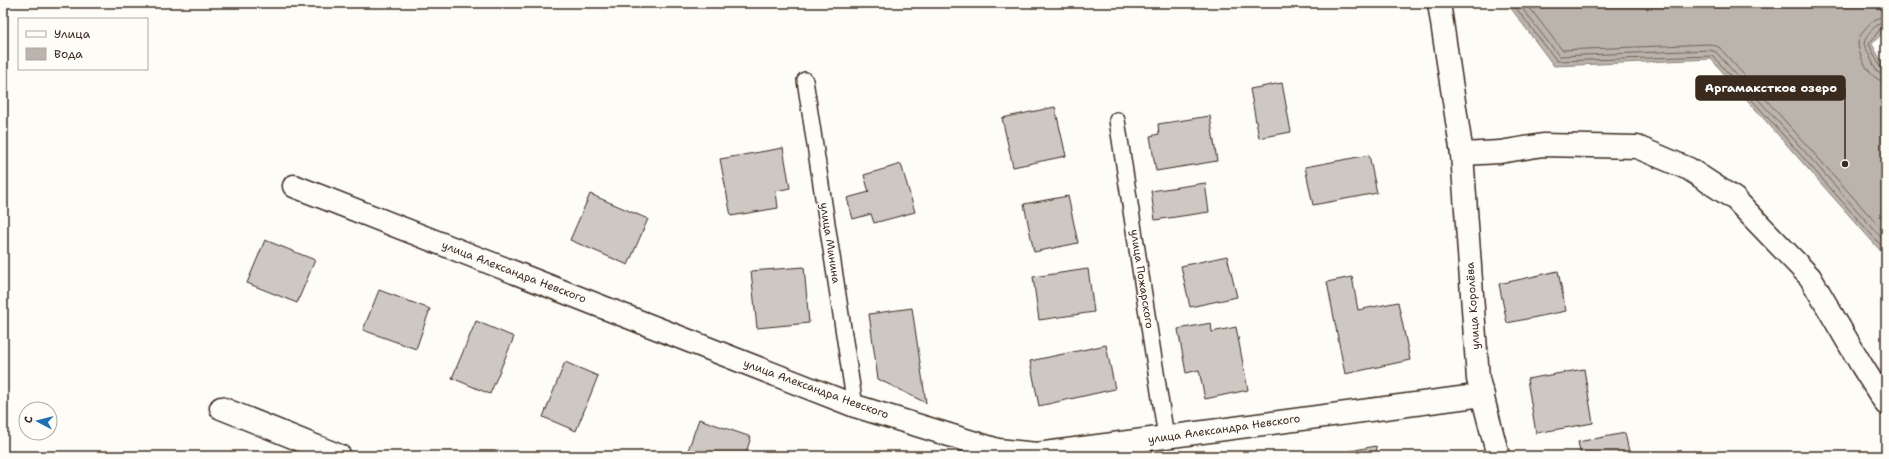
<svg xmlns="http://www.w3.org/2000/svg" width="1889" height="459" font-family="'Shantell Sans',sans-serif">
<style>
.water{fill:#bbb4ad;stroke:#887d74}
.lines{fill:none;stroke-linecap:round;stroke-linejoin:round}
.shore{stroke:#6e6157;stroke-width:1}
.building{fill:#cdc8c2;stroke:#3b2a1e}
.lane-casing{stroke:#3b2a1e;stroke-width:18}
.street-casing{stroke:#3b2a1e;stroke-width:25}
.lane{stroke:#fdfcf7;stroke-width:15}
.street{stroke:#fdfcf7;stroke-width:22}
.labels{text-anchor:middle;dominant-baseline:central;stroke-width:3;stroke-linejoin:round;paint-order:stroke}
.street-label{font-size:11px;fill:#3b2a1e;stroke:#fdfcf7}
.leader{fill:none;stroke:#3b2a1e;stroke-width:1.5}
.callout-dot{fill:#3b2a1e;stroke:#fdfcf7;stroke-width:1.5}
.callout{fill:#3b2a1e;stroke:#3b2a1e;stroke-width:1.5}
.callout-label{font-size:12px;text-anchor:middle;font-weight:bold;fill:#fff}
</style>
<rect width="100%" height="100%" fill="#fdfcf7"/>
<filter id="ink" filterUnits="userSpaceOnUse"><feTurbulence type="fractalNoise" baseFrequency=".025" numOctaves="2"/><feDisplacementMap in="SourceGraphic" scale="8" xChannelSelector="R" yChannelSelector="G"/><feConvolveMatrix kernelMatrix="1 2 1 2 8 2 1 2 1" color-interpolation-filters="sRGB"/></filter>
<g filter="url(#ink)">
<!-- water -->
<path class="water" d="M1507,3H1886V29L1872,44L1886,70V257L1711,59L1554,66Z"/>
<g class="lines">
<!-- shore -->
<g class="shore">
<path d="M1512,3L1557,61L1713,56L1886,251"/>
<path d="M1518,3L1559,56L1710,50L1716,52L1886,243"/>
<path d="M1526,3L1562,50L1710,44L1719,47L1886,234"/>
<path d="M1886,16C1874,16 1859,32 1858,44C1859,58 1871,81 1886,82"/>
<path d="M1886,22C1877,22 1865,35 1864,44L1877,72L1886,76"/>
<path d="M1886,27L1881,28L1869,44L1881,69L1886,71"/>
</g>
</g>
<!-- building -->
<g class="building">
<path d="M1282,83L1291,132L1259,138L1250,89Z"/>
<path d="M1055,107L1066,156L1013,167L1002,118Z"/>
<path d="M1210,116L1217,161L1156,171L1150,136L1159,134L1158,124Z"/>
<path d="M783,148L790,188L776,191L778,208L731,216L720,159Z"/>
<path d="M1369,155L1377,193L1313,205L1305,167Z"/>
<path d="M901,164L915,212L874,223L871,214L853,219L847,198L869,192L864,175Z"/>
<path d="M1205,183L1209,212L1155,220L1151,191Z"/>
<path d="M590,194L648,219L628,265L570,240Z"/>
<path d="M1068,196L1078,243L1034,252L1024,204Z"/>
<path d="M265,240L315,260L297,303L247,283Z"/>
<path d="M1227,256L1237,297L1190,307L1181,266Z"/>
<path d="M804,267L809,323L757,328L751,271Z"/>
<path d="M1088,269L1094,312L1039,320L1033,277Z"/>
<path d="M1558,271L1566,311L1507,323L1499,284Z"/>
<path d="M1352,277L1358,310L1398,302L1410,360L1345,374L1327,282Z"/>
<path d="M379,290L430,309L416,349L363,330Z"/>
<path d="M912,308L926,403L878,379L869,314Z"/>
<path d="M476,321L514,337L490,394L452,378Z"/>
<path d="M1211,323L1212,332L1236,327L1248,390L1205,399L1199,370L1186,373L1178,329Z"/>
<path d="M1106,345L1115,389L1039,406L1030,361Z"/>
<path d="M565,362L598,376L576,431L543,417Z"/>
<path d="M1584,369L1593,423L1536,433L1527,379Z"/>
<path d="M699,419L751,437L745,456H686Z"/>
<path d="M1625,433L1630,456H1581L1578,442Z"/>
<path d="M1376,446L1378,456H1351L1350,451Z"/>
</g>
<g class="lines">
<!-- lane casing -->
<g class="lane-casing">
<g id="lane">
<path d="M805,80L855,406"/>
<path d="M1117,120L1166,437"/>
</g>
</g>
<!-- street casing -->
<g class="street-casing">
<g id="street">
<path d="M1439,3L1462,154L1478,379L1498,456"/>
<path d="M1462,154L1500,152L1543,145L1637,147L1689,169L1735,199L1810,277L1862,366L1886,404"/>
<path d="M294,186L855,406L998,450L1037,454L1483,395"/>
<path d="M221,408L340,456"/>
</g>
</g>
<!-- lane -->
<use href="#lane" class="lane"/>
<!-- street -->
<use href="#street" class="street"/>
</g>
</g>
<g class="labels">
<!-- street labels -->
<g class="street-label">
<text transform="translate(830 243) rotate(81)">улица Минина</text>
<text transform="translate(514 272) rotate(21)">улица Александра Невского</text>
<text transform="translate(1142 279) rotate(81)">улица Пожарского</text>
<text transform="translate(1473 306) rotate(-94)">улица Королёва</text>
<text transform="translate(816 389) rotate(20)">улица Александра Невского</text>
<text transform="translate(1224 429) rotate(-8)">улица Александра Невского</text>
</g>
</g>
<!-- callouts -->
<path class="leader" d="M1845 164L1845 88"/>
<circle class="callout-dot" cx="1845" cy="164" r="4"/>
<rect class="callout" x="1696" y="76" width="149" height="24" rx="4"/>
<g class="callout-label">
<text x="1771" y="92">Аргамаксткое озеро</text>
</g>
<!-- margin -->
<rect width="1889" height="459" fill="none" stroke="#fdfcf7" stroke-width="16"/>
<rect x="8" y="8" width="1873" height="443" fill="none" stroke="#3b2a1e" stroke-width="1.5" filter="url(#ink)"/>
<!-- legend -->
<rect x="18" y="18" width="130" height="52" fill="#fdfcf7" stroke="#afa8a0"/>
<rect x="26" y="31" width="20" height="6" fill="#fdfcf7" stroke="#afa8a0"/>
<text x="54" y="38" font-size="12" fill="#3b2a1e">Улица</text>
<rect x="26" y="48" width="20" height="12" fill="#bbb4ad" stroke="#afa8a0"/>
<text x="54" y="58" font-size="12" fill="#3b2a1e">Вода</text>
<!-- north arrow -->
<g transform="translate(38 421) rotate(277)"><circle r="19" fill="#fdfcf7" stroke="#afa8a0"/>
<path d="M0-3L7 15L0 10L-7 15Z" fill="#1f6fb2"/>
<text y="-6" font-size="11" font-weight="bold" text-anchor="middle" fill="#3b2a1e">С</text>
</g>
</svg>
